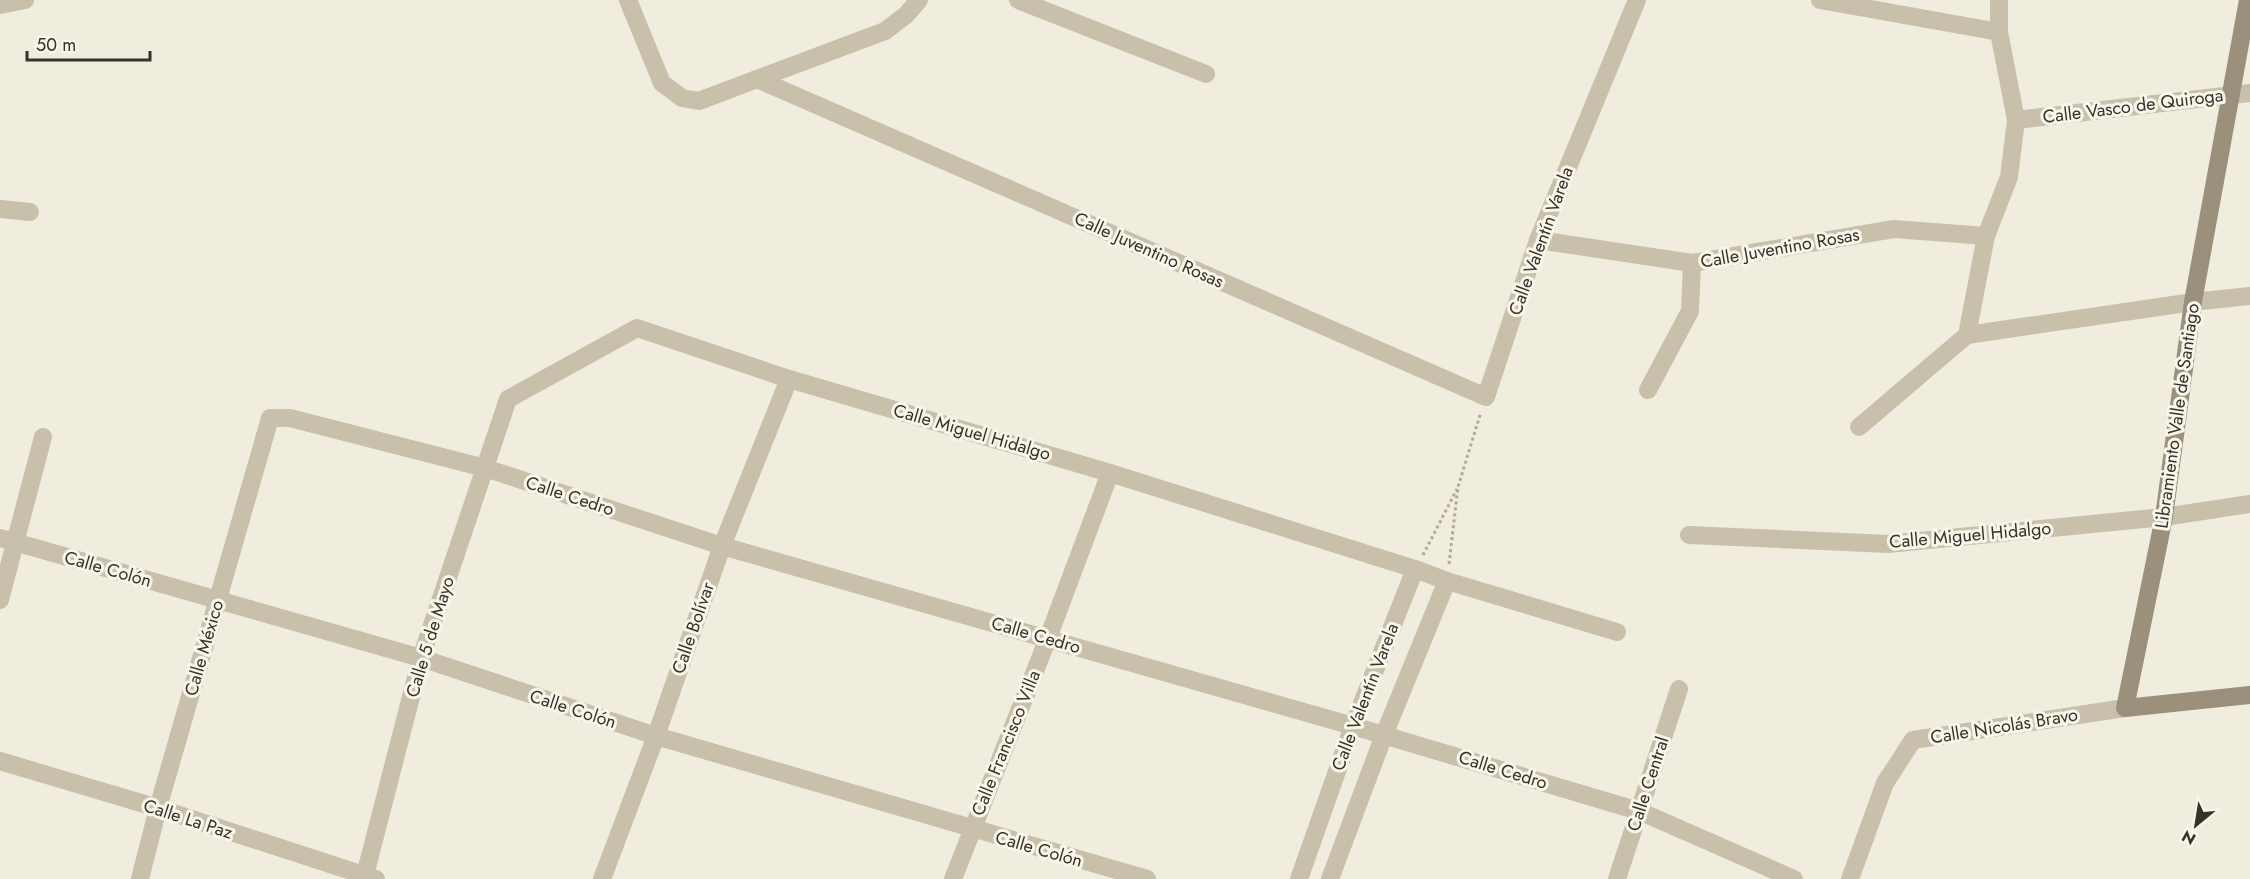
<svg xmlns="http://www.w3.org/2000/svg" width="2250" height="879" font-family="Jost,sans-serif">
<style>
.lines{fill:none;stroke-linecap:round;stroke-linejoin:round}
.path{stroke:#b3aa95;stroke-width:3;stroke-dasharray:3 3;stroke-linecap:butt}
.street{stroke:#c8c0ab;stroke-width:18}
.secondary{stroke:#9b907c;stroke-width:18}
.labels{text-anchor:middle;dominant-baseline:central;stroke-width:6;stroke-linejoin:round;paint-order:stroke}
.street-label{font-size:18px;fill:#363129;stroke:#f8f6ea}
</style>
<rect width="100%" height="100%" fill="#f0edde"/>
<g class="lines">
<!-- path -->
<g class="path">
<path d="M1423,555L1457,489"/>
<path d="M1449,564L1458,487L1481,412"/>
</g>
<!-- street -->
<g class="street">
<path d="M628,0L662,83L682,98L699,101L757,79L1486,397L1538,240L1637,0"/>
<path d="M1018,0L1206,74"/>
<path d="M1820,0L1999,32"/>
<path d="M0,5L25,0"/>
<path d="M757,79L885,31L906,15L919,0"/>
<path d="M2016,120L2250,93"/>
<path d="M0,209L30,212"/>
<path d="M1538,240L1692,263L1894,229L1986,236"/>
<path d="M1967,335L1986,236L2009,177L2016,120L1999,32V0"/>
<path d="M1967,335L2193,302L2250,296"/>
<path d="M1648,390L1690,311L1692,263"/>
<path d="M1859,427L1967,335"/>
<path d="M1689,535L1888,544L2164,517L2250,504"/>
<path d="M0,538L421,658L656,736L1147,879"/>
<path d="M0,600L43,437"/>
<path d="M0,761L158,808L376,879"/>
<path d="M140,879L158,808L270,418H290L485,468L722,546L1353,726L1639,811L1794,879"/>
<path d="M364,879L421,658L508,399L637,328L789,379L1110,473L1415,569L1447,581L1617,632"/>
<path d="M602,879L656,736L722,546L789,379"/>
<path d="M953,879L1048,638L1110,473"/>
<path d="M1299,879L1353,726L1415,569"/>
<path d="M1330,879L1384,735L1447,581"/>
<path d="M1617,879L1679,689"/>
<path d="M1850,879L1885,783L1913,740L2125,708"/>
</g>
<!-- secondary -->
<path class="secondary" d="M2248,0L2193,302L2164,517L2125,708L2250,695"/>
</g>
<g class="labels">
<!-- street labels -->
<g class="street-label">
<text transform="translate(2133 106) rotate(-7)">Calle Vasco de Quiroga</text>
<text transform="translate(1541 241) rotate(-70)">Calle Valentín Varela</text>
<text transform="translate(1780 248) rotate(-10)">Calle Juventino Rosas</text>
<text transform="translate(1149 250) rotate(24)">Calle Juventino Rosas</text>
<text transform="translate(2177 416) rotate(-82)">Libramiento Valle de Santiago</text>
<text transform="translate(972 432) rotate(16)">Calle Miguel Hidalgo</text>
<text transform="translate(570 496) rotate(18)">Calle Cedro</text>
<text transform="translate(1970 535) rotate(-5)">Calle Miguel Hidalgo</text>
<text transform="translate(108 569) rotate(16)">Calle Colón</text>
<text transform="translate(693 628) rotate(-71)">Calle Bolívar</text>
<text transform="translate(1036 635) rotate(16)">Calle Cedro</text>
<text transform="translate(430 637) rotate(-73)">Calle 5 de Mayo</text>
<text transform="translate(204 648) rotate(-74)">Calle México</text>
<text transform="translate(1365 697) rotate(-69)">Calle Valentín Varela</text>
<text transform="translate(573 709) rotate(18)">Calle Colón</text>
<text transform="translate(2004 726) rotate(-9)">Calle Nicolás Bravo</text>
<text transform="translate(1006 743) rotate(-68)">Calle Francisco Villa</text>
<text transform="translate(1503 770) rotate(17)">Calle Cedro</text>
<text transform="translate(1648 784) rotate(-72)">Calle Central</text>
<text transform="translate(188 819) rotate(18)">Calle La Paz</text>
<text transform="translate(1039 849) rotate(16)">Calle Colón</text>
</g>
</g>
<!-- north arrow -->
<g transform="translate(2196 825) rotate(210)" stroke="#f8f6ea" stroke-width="4.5" paint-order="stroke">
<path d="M0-4.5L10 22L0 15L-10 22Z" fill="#363129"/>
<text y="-9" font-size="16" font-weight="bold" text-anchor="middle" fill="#363129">N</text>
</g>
<!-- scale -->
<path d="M27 51v9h123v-9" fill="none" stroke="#363129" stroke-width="3"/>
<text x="36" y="51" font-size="18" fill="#363129" stroke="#f8f6ea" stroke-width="4.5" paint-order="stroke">50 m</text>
</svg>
